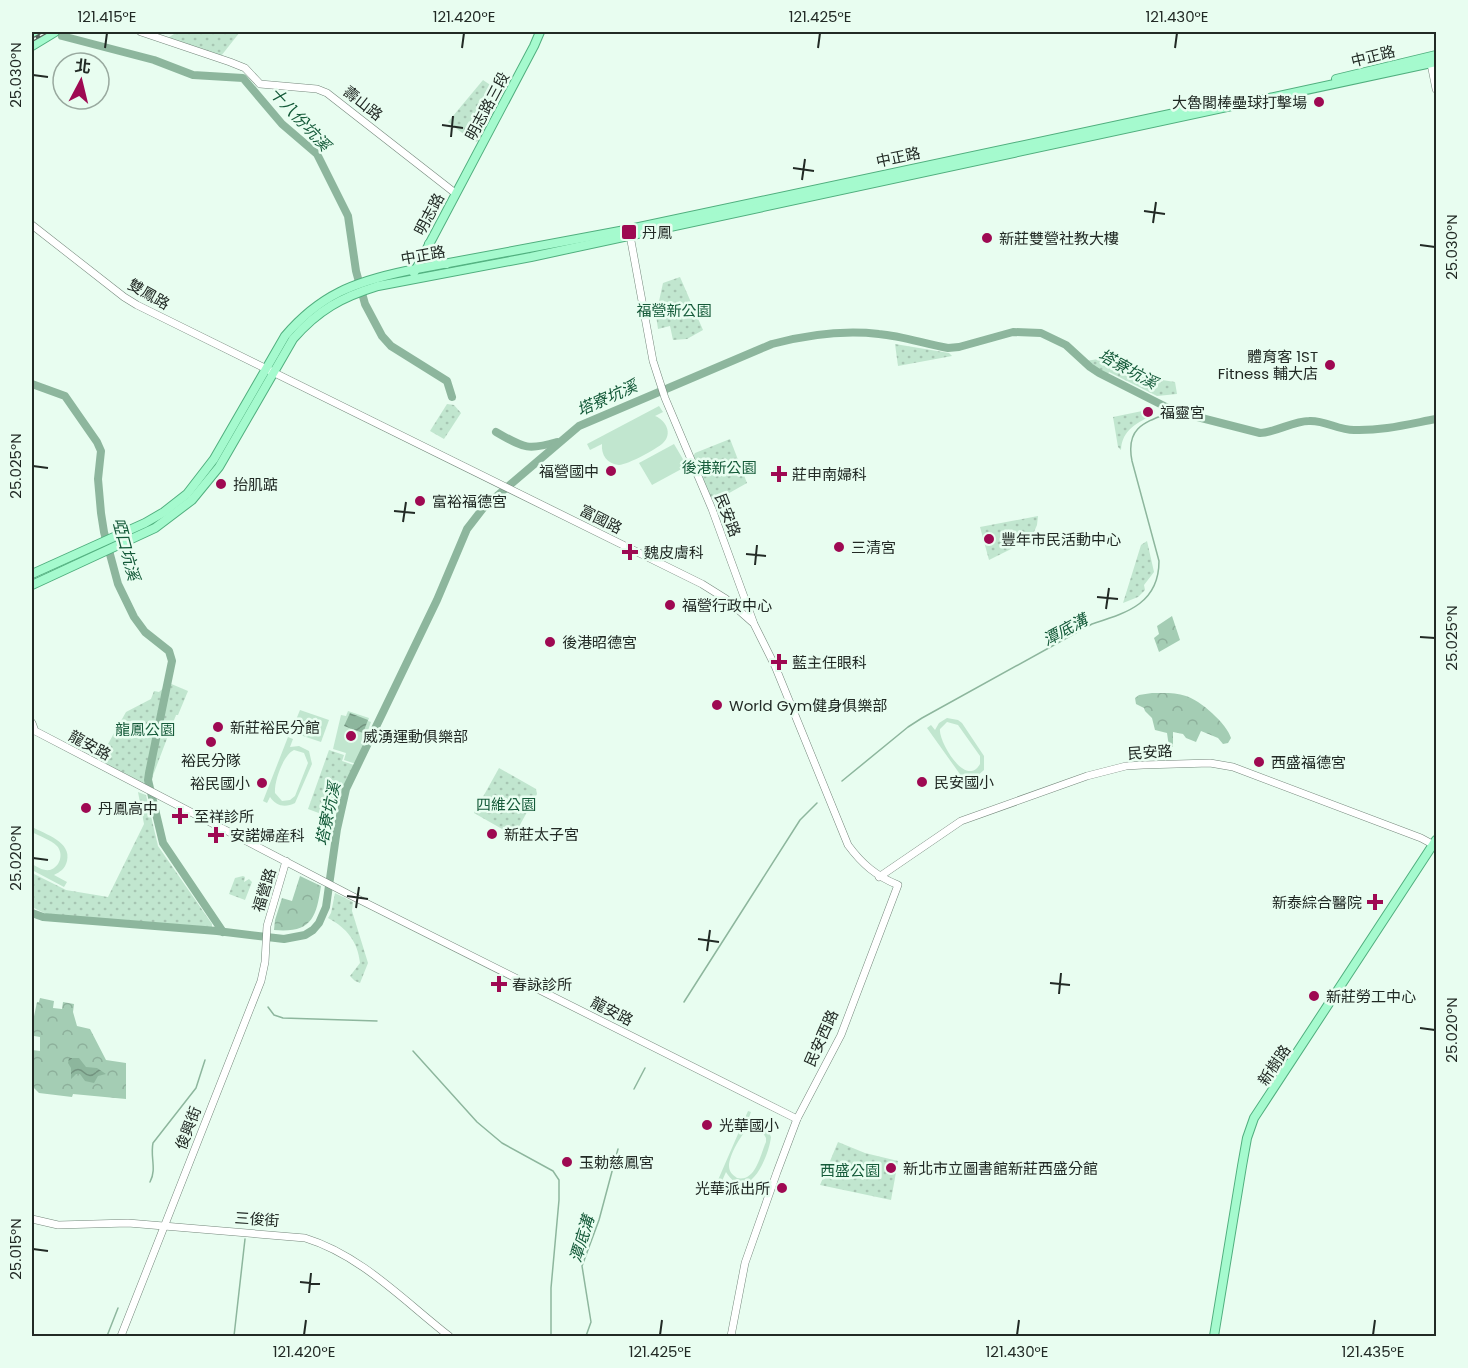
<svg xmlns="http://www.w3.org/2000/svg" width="1468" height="1368" font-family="Poppins,'Noto Sans TC',sans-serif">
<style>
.grass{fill:url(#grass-dots)}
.forest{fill:url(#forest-crowns)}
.garden{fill:#c1e6cf;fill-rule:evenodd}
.water{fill:url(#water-waves)}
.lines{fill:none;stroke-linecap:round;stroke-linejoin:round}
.stream{stroke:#8db69d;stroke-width:1.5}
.river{stroke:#8db69d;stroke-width:8}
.minor-casing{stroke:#74877b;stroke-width:8}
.major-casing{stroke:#50af7e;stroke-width:10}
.minor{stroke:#fff;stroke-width:7}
.major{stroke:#a5face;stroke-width:8}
.rail-casing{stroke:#55615a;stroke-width:4}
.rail{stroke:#e8fdf0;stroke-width:1.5;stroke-dasharray:4.5;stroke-linecap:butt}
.ticks{fill:none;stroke:#222a25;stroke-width:2}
.poi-dot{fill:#9e0952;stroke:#e8fdf0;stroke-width:2}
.labels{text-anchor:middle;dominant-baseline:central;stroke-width:5;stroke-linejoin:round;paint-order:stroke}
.street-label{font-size:15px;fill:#222a25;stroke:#e8fdf0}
.poi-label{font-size:15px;fill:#222a25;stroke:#e8fdf0;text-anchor:start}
.park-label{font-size:15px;fill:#165b3a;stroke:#e8fdf0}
.water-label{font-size:16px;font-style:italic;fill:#135938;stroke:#e8fdf0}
.neatline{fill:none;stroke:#222a25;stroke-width:2}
.ticks-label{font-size:15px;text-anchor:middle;fill:#222a25}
</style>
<defs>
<pattern id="grass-dots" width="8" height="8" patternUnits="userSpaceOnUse" patternTransform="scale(1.5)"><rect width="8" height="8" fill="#c1e6cf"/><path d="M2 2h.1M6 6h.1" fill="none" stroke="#a6c5b2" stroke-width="1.8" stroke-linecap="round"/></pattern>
<pattern id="forest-crowns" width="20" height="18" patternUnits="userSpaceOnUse" patternTransform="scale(1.5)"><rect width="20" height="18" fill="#a4cdb4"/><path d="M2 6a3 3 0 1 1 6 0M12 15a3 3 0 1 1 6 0" fill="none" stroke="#8db09b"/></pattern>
<pattern id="water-waves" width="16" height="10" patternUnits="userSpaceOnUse" patternTransform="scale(1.5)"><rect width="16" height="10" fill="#8db69d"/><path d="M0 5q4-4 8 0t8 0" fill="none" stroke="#739480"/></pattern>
</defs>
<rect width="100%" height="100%" fill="#e8fdf0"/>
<!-- grass -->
<g class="grass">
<path d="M177,32H240L221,56L168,38Z"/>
<path d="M483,80L502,93L478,141L474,142L448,122Z"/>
<path d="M680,277L703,330L687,339L673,340L670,326L658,329L656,315L663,283Z"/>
<path d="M895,344L949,353L952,356L898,366Z"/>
<path d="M1106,358L1116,361L1125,358L1143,377L1175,382L1177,394L1157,396L1109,372L1107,376L1085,361Z"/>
<path d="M447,404L454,405L461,413L444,439L430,431Z"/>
<path d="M1152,409L1155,411L1154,414C1138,423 1122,429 1121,450L1118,447L1113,417Z"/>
<path d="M730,439L747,483L715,501L710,498L693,457L695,453Z"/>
<path d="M1038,516L1037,525L1031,539L989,560L980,527Z"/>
<path d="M1147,541L1154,572L1144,585L1145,590L1138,597L1123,603L1141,545Z"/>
<path d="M169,683L188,691L178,715H176L152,778L151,775L155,754L150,753L146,776V785L99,760L126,712L151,699L154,691L159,692Z"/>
<path d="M329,750L344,755L342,761L354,765L336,802L332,818L308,809Z"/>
<path d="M499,768L536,789L537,794L516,832L511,834L474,813Z"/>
<path d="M138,792L146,795L158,846L212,924V927L48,915L32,907V873L66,890L108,897L144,824Z"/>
<path d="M243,876L245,877L244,882L249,879L252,882L245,900L229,894L235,878Z"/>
<path d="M335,893L353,902L352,911L368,963L360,983L355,981L350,976L360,963C358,942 347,928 328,918L331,913Z"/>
<path d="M838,1142L865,1153L898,1161L891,1200L820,1185Z"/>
</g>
<!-- forest -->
<g class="forest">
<path d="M1172,616L1180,640L1159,652L1154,638L1159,634L1157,626Z"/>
<path d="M1152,693C1162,693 1175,692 1186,696C1200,700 1227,724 1231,738L1228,743L1223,744L1218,738L1201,731L1196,742L1186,738L1183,734L1173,732V747H1169L1167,733L1155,730L1152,718L1145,711L1144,708L1136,704L1135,698L1139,695Z"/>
<path d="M300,876L321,886C316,919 311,933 274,930L275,920L282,898L292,901Z"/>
<path d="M40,998L54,1001L53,1008L62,1009L63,1002L74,1004L73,1012L77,1026L90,1029L106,1060L126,1063V1099L73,1094L72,1097L39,1093L32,1086V1050L40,1051V1037L34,1036L32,1026L37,1002H39Z"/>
</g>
<!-- garden -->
<g class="garden">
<path d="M659,406L663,412L655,416C666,420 673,434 663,443C655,450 629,464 619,465C607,464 601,455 602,444L590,450L587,444Z"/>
<path d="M674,444L687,466L652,485L639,463Z"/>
<path d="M300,710L329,720L321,742L291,732Z"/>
<path d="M348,711L369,718L368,721L371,722L356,764L344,760L346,753L333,749L341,715L346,716Z"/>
<path d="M947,718L958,720L962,723L984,756V770L977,776H968L971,781L967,784L927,728L931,725L935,730L939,723ZM947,722L958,725L980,756V764C966,789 938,741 940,729Z"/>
<path d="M288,737L293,739L290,747L299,746L309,751L312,764L295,803C285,808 276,806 270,797L267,803L263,801ZM294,750L304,753L308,763L295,796L290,800L282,801L275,793C274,782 283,755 294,750Z"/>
<path d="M32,827C45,834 72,842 67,861C65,869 60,872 54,875L67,882L64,887L32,870V864C37,867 43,871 50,870C60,867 64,854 57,846C51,840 39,836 32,832Z"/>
<path d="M748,1111L751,1112L747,1123C758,1121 767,1125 771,1137C769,1156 748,1207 726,1172L722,1181L718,1180ZM751,1127L762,1131L766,1138V1142C760,1155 756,1182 737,1178C733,1175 729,1172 729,1166C729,1156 742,1131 751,1127Z"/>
</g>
<!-- water -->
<g class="water">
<path d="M350,713L368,720L363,733L344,726Z"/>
<path d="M69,1058H79L86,1067L97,1068L106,1074L98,1076L94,1083L85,1081L80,1074H76L71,1079V1068L68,1063Z"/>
</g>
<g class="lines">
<!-- stream -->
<g class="stream">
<path d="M842,781L908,727L922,718L1092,624C1126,613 1159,604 1159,561L1132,461C1125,426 1146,422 1174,411"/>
<path d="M684,1002L800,820L817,803"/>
<path d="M268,1007L274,1015L283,1018L377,1021"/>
<path d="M413,1051L477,1122L502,1143L553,1171L559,1180V1200L551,1288V1336"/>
<path d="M634,1089L645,1068"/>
<path d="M150,1182C157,1169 150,1157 153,1143L196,1088L205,1060"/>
<path d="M107,1336L118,1308"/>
<path d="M234,1336L245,1239"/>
<path d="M586,1336L591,1322L582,1266L599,1220L618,1149"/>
</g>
<!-- river -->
<g class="river">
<path d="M62,36L154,60L193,75L243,78L282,124L317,154L348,216L356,271L365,304L382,336L391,346L447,381L452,397"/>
<path d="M32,384L65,396L97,442L101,451L98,479L101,513L104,532L118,584L134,617L145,632L169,651L172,661L149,773L148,780L163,843L223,932"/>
<path d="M496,432C523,447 526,451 557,442"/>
<path d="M32,913L43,917L217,931L284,939L305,935L313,930L319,923L326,907L337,829L346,789L437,600L467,529L484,507L579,426L772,344C806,335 844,330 879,334C902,336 925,344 948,348L959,347L1013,332L1041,333L1066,345L1090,367L1099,373L1174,411L1260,433C1277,432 1293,421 1309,421C1325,420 1338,430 1354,430C1382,431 1409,424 1436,419"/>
</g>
<!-- minor casing -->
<g class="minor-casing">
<g id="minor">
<path d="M141,32L230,62L245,68L260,84L317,89L327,93L455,193"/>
<path d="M1430,59L1436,89"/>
<path d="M32,225L124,297L137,305L702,584L726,599L752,622"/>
<path d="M629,230L653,361L665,398L712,509L754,624L775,666L848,845C862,864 876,876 898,885L841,1035L797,1119L777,1172L745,1263L731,1336"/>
<path d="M32,723L35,731L39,733L350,895L797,1119"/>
<path d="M879,877L961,821L1087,776L1126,766L1143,765L1210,763L1233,767L1421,838L1434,845"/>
<path d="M32,1219L58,1225L128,1223L305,1238C361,1255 404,1301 449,1336"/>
<path d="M121,1336L261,981L265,962L267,926L286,861"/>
</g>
</g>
<!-- major casing -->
<g class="major-casing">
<g id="major">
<path d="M32,37L41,32"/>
<path d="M32,46L55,32"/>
<path d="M1336,79L1436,55"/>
<path d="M429,244C430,254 434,262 446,264"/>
<path d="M414,273L534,46L540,32"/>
<path d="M32,574L145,523L164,512L187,494L214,459L285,336C320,295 354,282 406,271L625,230L1212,105"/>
<path d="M32,585L155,528L192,500L219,467L293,339C318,310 342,297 378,286L531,257L1436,62"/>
<path d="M1214,1336L1242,1166L1247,1138L1254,1118L1436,840"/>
</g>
</g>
<!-- minor -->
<use href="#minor" class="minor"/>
<!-- major -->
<use href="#major" class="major"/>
<!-- rail casing -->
<g class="rail-casing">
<path id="rail" d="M32,40L46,32"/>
</g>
<!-- rail -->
<use href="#rail" class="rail"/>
</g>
<!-- ticks -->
<path class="ticks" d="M105,48L107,33M462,48L464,33M818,48L820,33M1175,48L1177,33M33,75L48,77M442,125L463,128M451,137L453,116M793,168L814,171M802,180L805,159M1144,211L1165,214M1153,223L1156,202M1420,245L1435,247M33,466L48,468M394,511L415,513M403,522L406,502M746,554L766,556M755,565L757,545M1097,597L1118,599M1106,609L1109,588M1420,637L1435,638M33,858L48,860M347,896L368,899M356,908L359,887M698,939L719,942M707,951L710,930M1050,983L1070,985M1059,994L1061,973M1420,1028L1435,1030M33,1249L48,1251M300,1282L320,1284M309,1293L311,1273M304,1335L306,1320M660,1335L662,1320M1017,1335L1019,1320M1373,1335L1375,1320"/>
<!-- markers -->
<g class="poi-dot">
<circle cx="1319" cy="102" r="6"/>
<rect x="621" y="224" width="16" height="16" rx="3"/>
<circle cx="987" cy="238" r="6"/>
<circle cx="1330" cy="365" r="6"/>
<circle cx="1148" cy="412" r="6"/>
<circle cx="611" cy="471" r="6"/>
<path d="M776 465h6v6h6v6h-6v6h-6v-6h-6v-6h6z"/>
<circle cx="221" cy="484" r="6"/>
<circle cx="420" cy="501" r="6"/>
<circle cx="989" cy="539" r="6"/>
<circle cx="839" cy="547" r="6"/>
<path d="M627 543h6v6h6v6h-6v6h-6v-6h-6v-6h6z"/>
<circle cx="670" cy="605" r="6"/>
<circle cx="550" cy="642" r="6"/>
<path d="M776 653h6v6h6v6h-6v6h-6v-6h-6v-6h6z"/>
<circle cx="717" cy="705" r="6"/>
<circle cx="218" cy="727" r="6"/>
<circle cx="351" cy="736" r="6"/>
<circle cx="211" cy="742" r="6"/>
<circle cx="1259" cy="762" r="6"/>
<circle cx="922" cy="782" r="6"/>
<circle cx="262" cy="783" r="6"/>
<circle cx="86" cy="808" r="6"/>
<path d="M177 807h6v6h6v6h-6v6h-6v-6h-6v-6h6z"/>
<circle cx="492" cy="834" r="6"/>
<path d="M213 826h6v6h6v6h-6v6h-6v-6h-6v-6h6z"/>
<path d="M1372 893h6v6h6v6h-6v6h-6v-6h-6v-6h6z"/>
<path d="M496 975h6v6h6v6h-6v6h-6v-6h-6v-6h6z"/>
<circle cx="1314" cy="996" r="6"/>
<circle cx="707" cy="1125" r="6"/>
<circle cx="567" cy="1162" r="6"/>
<circle cx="891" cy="1168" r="6"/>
<circle cx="782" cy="1188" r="6"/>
</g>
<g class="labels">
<!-- street labels -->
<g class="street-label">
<text transform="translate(1373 56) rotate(-14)">中正路</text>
<text transform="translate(363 103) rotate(38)">壽山路</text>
<text transform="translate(487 106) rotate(-62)">明志路三段</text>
<text transform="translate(898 157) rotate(-12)">中正路</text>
<text transform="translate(429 214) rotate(-62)">明志路</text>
<text transform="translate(423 255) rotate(-10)">中正路</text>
<text transform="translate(149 294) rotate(30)">雙鳳路</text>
<text transform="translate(728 515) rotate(69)">民安路</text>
<text transform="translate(601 519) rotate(27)">富國路</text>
<text transform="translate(90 745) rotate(28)">龍安路</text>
<text transform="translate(1150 752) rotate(-4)">民安路</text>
<text transform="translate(264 890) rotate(-73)">福營路</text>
<text transform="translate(612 1011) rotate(27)">龍安路</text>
<text transform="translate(821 1038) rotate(-66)">民安西路</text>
<text transform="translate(1274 1065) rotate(-56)">新樹路</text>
<text transform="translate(188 1128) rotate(-69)">俊興街</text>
<text transform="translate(257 1219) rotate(4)">三俊街</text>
</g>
<!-- poi labels -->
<g class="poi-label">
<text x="1307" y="102" text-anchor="end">大魯閣棒壘球打擊場</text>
<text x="642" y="232">丹鳳</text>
<text x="999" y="238">新莊雙營社教大樓</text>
<text x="1318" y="356" text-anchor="end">體育客 1ST<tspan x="1318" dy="17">Fitness 輔大店</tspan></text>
<text x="1160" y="412">福靈宮</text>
<text x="599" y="471" text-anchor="end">福營國中</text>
<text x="792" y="474">莊申南婦科</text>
<text x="233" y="484">抬肌踮</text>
<text x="432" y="501">富裕福德宮</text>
<text x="1001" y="539">豐年市民活動中心</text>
<text x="851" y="547">三清宮</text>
<text x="644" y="552">魏皮膚科</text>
<text x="682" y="605">福營行政中心</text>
<text x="562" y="642">後港昭德宮</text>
<text x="792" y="662">藍主任眼科</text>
<text x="729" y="705">World Gym健身俱樂部</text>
<text x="230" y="727">新莊裕民分館</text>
<text x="363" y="736">威湧運動俱樂部</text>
<text x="211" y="760" text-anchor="middle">裕民分隊</text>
<text x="1271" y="762">西盛福德宮</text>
<text x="934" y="782">民安國小</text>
<text x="250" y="783" text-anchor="end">裕民國小</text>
<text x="98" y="808">丹鳳高中</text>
<text x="194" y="816">至祥診所</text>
<text x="504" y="834">新莊太子宮</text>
<text x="230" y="835">安諾婦産科</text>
<text x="1362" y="902" text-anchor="end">新泰綜合醫院</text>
<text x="512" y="984">春詠診所</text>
<text x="1326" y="996">新莊勞工中心</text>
<text x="719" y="1125">光華國小</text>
<text x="579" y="1162">玉勅慈鳳宮</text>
<text x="903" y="1168">新北市立圖書館新莊西盛分館</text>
<text x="770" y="1188" text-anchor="end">光華派出所</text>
</g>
<!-- park labels -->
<g class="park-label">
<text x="674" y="310">福營新公園</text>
<text x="719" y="467">後港新公園</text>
<text x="145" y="729">龍鳳公園</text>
<text x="506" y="804">四維公園</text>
<text x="850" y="1170">西盛公園</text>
</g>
<!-- water labels -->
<g class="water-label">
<text transform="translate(300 119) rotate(47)">十八份坑溪</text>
<text transform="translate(1128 369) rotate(29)">塔寮坑溪</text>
<text transform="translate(607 398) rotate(-24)">塔寮坑溪</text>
<text transform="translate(126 549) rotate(75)">啞口坑溪</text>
<text transform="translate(1065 630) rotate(-28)">潭底溝</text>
<text transform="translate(328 814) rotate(-78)">塔寮坑溪</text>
<text transform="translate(582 1239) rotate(-73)">潭底溝</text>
</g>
</g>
<!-- border -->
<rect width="1468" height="1368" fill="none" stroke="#e8fdf0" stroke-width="66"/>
<!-- north arrow -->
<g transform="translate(81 81) rotate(7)"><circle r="28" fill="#e8fdf0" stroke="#99a99f" stroke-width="1.5"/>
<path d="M0-4.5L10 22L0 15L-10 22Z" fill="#9e0952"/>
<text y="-9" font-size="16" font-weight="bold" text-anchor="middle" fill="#222a25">北</text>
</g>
<rect x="33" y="33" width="1402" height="1302" class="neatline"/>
<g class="ticks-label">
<text x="107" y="22">121.415°E</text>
<text x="464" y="22">121.420°E</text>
<text x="820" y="22">121.425°E</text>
<text x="1177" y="22">121.430°E</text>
<text transform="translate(16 75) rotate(-90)" y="5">25.030°N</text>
<text transform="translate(1452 247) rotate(-90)" y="5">25.030°N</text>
<text transform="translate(16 466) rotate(-90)" y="5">25.025°N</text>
<text transform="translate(1452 638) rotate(-90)" y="5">25.025°N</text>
<text transform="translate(16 858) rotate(-90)" y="5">25.020°N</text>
<text transform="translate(1452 1030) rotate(-90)" y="5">25.020°N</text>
<text transform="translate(16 1249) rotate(-90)" y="5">25.015°N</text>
<text x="304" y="1357">121.420°E</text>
<text x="660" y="1357">121.425°E</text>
<text x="1017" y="1357">121.430°E</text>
<text x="1373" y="1357">121.435°E</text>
</g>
</svg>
